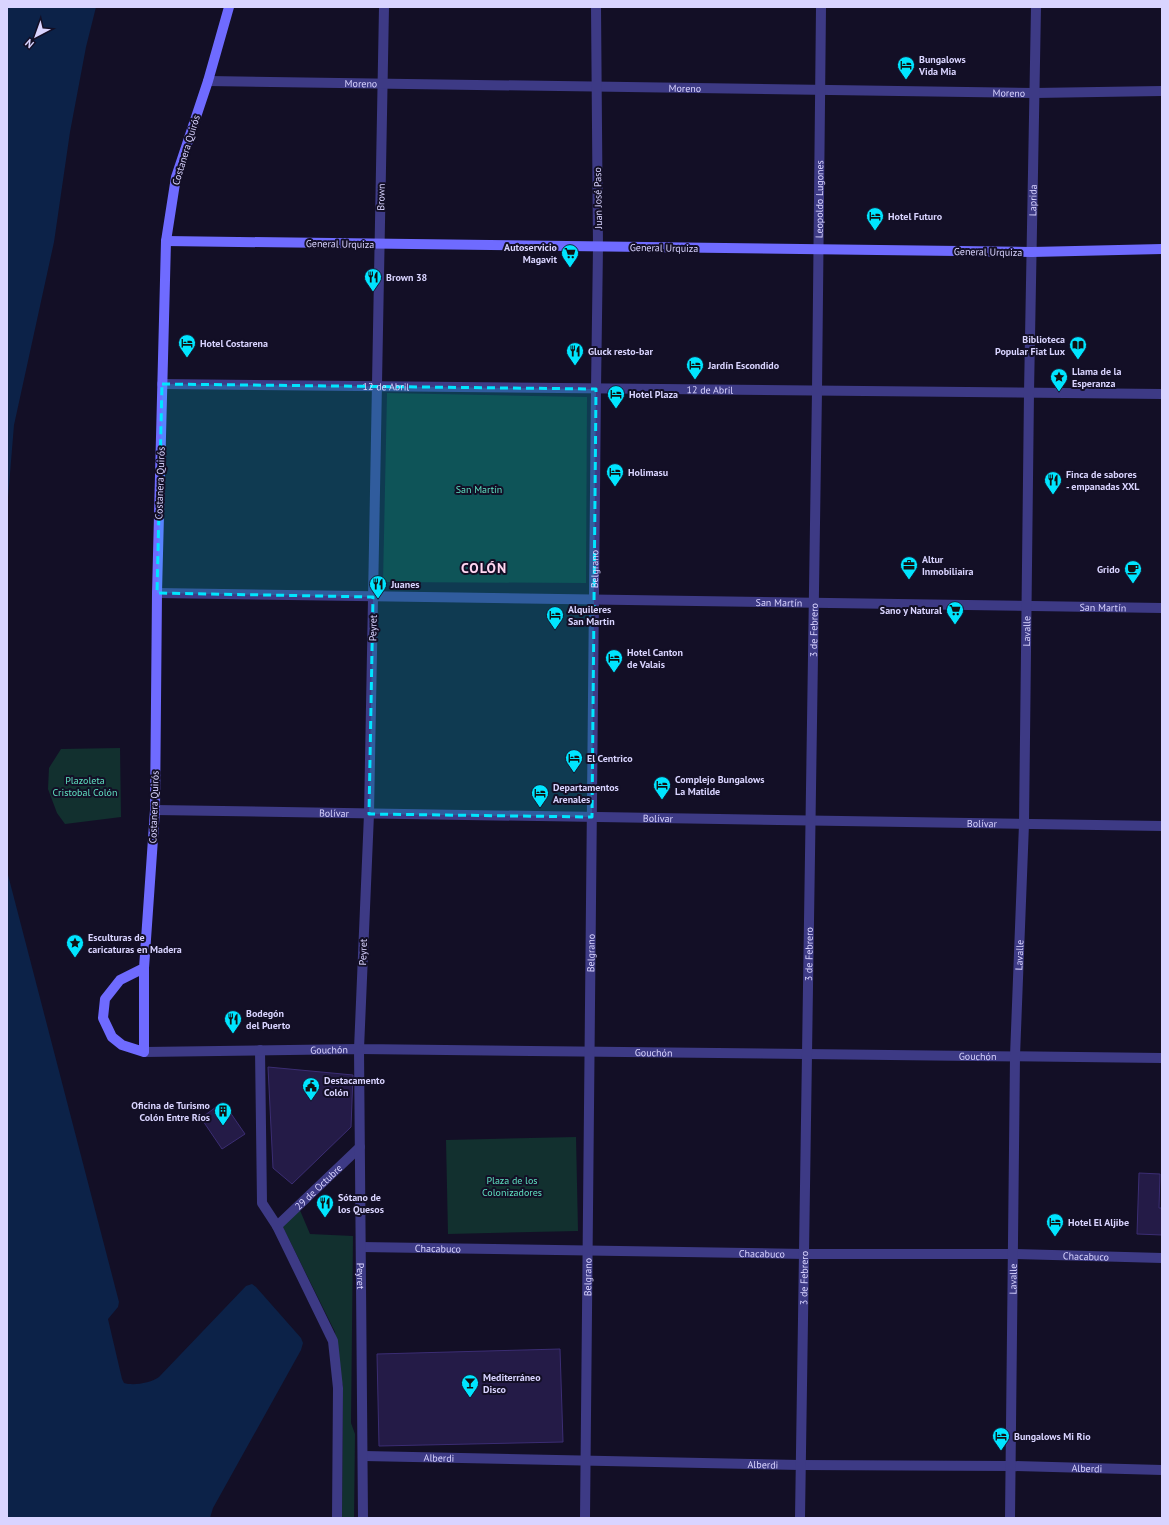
<svg xmlns="http://www.w3.org/2000/svg" width="1169" height="1525" font-family="'PT Sans',sans-serif">
<style>
.green{fill:#12302f}
.water{fill:#0c2248}
.building{fill:#241b47;stroke:#3b2d73}
.lines{fill:none;stroke-linecap:round;stroke-linejoin:round}
.minor{stroke:#3d3a85;stroke-width:10}
.tertiary{stroke:#3d3a85;stroke-width:10}
.secondary{stroke:#6f6bff;stroke-width:10}
.marked{fill:#00e5ff;fill-opacity:0.2;stroke:#00e5ff;stroke-width:3;stroke-dasharray:8 5;stroke-linejoin:round}
.labels{text-anchor:middle;dominant-baseline:central;stroke-width:4;stroke-linejoin:round;paint-order:stroke}
.poi-label{font-size:10px;font-weight:bold;fill:#d9d4ff;stroke:#130f26;text-anchor:start}
.street-label{font-size:10px;fill:#d9d4ff;stroke:#130f26}
.park-label{font-size:10px;fill:#5fe0c0;stroke:#130f26}
.district-label{font-size:14px;font-weight:bold;letter-spacing:1px;fill:#ffd6f0;stroke:#130f26}
</style>
<rect width="100%" height="100%" fill="#130f26"/>
<!-- green -->
<g class="green">
<path d="M387,393L587,397L586,583L383,582Z"/>
<path d="M120,748L121,817L65,824L57,813L48,789L49,768L61,749Z"/>
<path d="M576,1137L578,1231L448,1234L446,1140Z"/>
<path d="M299,1208L310,1234L353,1236L351,1423L355,1434L354,1518H342L343,1385L340,1379L335,1332L282,1225Z"/>
</g>
<!-- water -->
<g class="water">
<path d="M7,7H96L86,47L70,132L54,242L14,425L7,510Z"/>
<path d="M7,871L119,1302L118,1307L108,1319L122,1379L124,1383C133,1386 151,1383 159,1377L246,1286L252,1284L256,1287L301,1338L303,1343L301,1350L213,1508L210,1518H7Z"/>
</g>
<!-- building -->
<g class="building">
<path d="M268,1067L353,1075L351,1127L292,1184L273,1168Z"/>
<path d="M223,1102L245,1134L222,1149L201,1118Z"/>
<path d="M1139,1173L1160,1174L1159,1208H1162V1235L1137,1234Z"/>
<path d="M560,1349L563,1442L379,1446L377,1354Z"/>
</g>
<g class="lines">
<!-- minor -->
<g class="minor">
<path id="s1" d="M384,7L369,814L359,1049L1162,1058"/>
<path id="s2" d="M208,81L1034,93L1162,91"/>
<path id="s3" d="M162,384L1162,394"/>
<path id="s4" d="M157,593L1162,608"/>
<path id="s5" d="M155,810L1162,826"/>
<path id="s6" d="M277,1226L360,1147"/>
<path id="s7" d="M361,1247L804,1254H1012L1162,1258"/>
<path id="s8" d="M364,1456L800,1465L1012,1466L1162,1470"/>
<path id="s9" d="M585,1518L596,389L598,247L596,7"/>
<path id="s10" d="M800,1518L817,391L821,7"/>
<path id="s11" d="M1010,1518L1015,1056L1024,824L1029,393L1036,7"/>
</g>
<!-- tertiary -->
<g class="tertiary">
<path d="M260,1050L262,1203L277,1226L333,1341L338,1388L337,1518"/>
<path id="s12" d="M144,1052L359,1049L363,1518"/>
</g>
<!-- secondary -->
<g class="secondary">
<path d="M166,241L1032,252L1162,249"/>
<path d="M144,968L120,980L105,999L103,1018L112,1037L122,1045L144,1052V968L155,810L157,593L166,241L176,177L208,81L229,7"/>
</g>
</g>
<!-- marked area -->
<path class="marked" d="M162,384L596,389L592,817L369,814L373,597L157,593Z"/>
<!-- icons -->
<defs>
<g id="hotel-pin" transform="scale(0.9)"><path d="M0 17L-7.5 6A9.5 9.5 0 1 1 7.5 6Z" fill="#00e5ff" stroke="#130f26"/><path d="M-6-4.5h1.5V1H6V5H4.5V3h-9V5H-6ZM-4 0a1.8 1.8 0 1 1 3.6 0ZM.5 0V-2.5h3Q6-2.5 6 0Z" fill="#111"/></g>
<g id="supermarket-pin" transform="scale(0.9)"><path d="M0 17L-7.5 6A9.5 9.5 0 1 1 7.5 6Z" fill="#00e5ff" stroke="#130f26"/><path d="M-6-5.5h2.5l.6 2H6L4.5 2H-2.5L-4.4-4H-6ZM-1.5 3.2a1.3 1.3 0 1 0 .1 0ZM3 3.2a1.3 1.3 0 1 0 .1 0Z" fill="#111"/></g>
<g id="restaurant-pin" transform="scale(0.9)"><path d="M0 17L-7.5 6A9.5 9.5 0 1 1 7.5 6Z" fill="#00e5ff" stroke="#130f26"/><path d="M-5-6h1v4h1v-4h1v4h1v-4h1v5L-1.5 .5V6h-2V.5L-5-1ZM5-6V6H3V1.5H1.5Q1.5-4 5-6Z" fill="#111"/></g>
<g id="library-pin" transform="scale(0.9)"><path d="M0 17L-7.5 6A9.5 9.5 0 1 1 7.5 6Z" fill="#00e5ff" stroke="#130f26"/><path d="M-6-4Q-3-5.5-.7-3.5V5Q-3 3-6 4ZM6-4Q3-5.5 .7-3.5V5Q3 3 6 4Z" fill="#111"/></g>
<g id="sight-pin" transform="scale(0.9)"><path d="M0 17L-7.5 6A9.5 9.5 0 1 1 7.5 6Z" fill="#00e5ff" stroke="#130f26"/><path d="M0-6L1.8-2.2L6-1.7L2.9 1.2L3.7 5.4L0 3.3L-3.7 5.4L-2.9 1.2L-6-1.7L-1.8-2.2Z" fill="#111"/></g>
<g id="office-pin" transform="scale(0.9)"><path d="M0 17L-7.5 6A9.5 9.5 0 1 1 7.5 6Z" fill="#00e5ff" stroke="#130f26"/><path d="M-6-3h4V-5.5h4V-3h4V5H-6ZM-1-4.5V-3h2v-1.5ZM-6 0V1H6V0Z" fill="#111"/></g>
<g id="cafe-pin" transform="scale(0.9)"><path d="M0 17L-7.5 6A9.5 9.5 0 1 1 7.5 6Z" fill="#00e5ff" stroke="#130f26"/><path d="M-5.5-4.5H6V0H3Q3 3.5 0 3.5H-2.5Q-5.5 3.5-5.5 0ZM3-3.2v2h1.7v-2ZM-6 4.5H4V6H-6Z" fill="#111"/></g>
<g id="civic-pin" transform="scale(0.9)"><path d="M0 17L-7.5 6A9.5 9.5 0 1 1 7.5 6Z" fill="#00e5ff" stroke="#130f26"/><path d="M-.6-6.5H3V-4.5H.6V-3L4-1V1h2V6H-6V1h2V-1L-.6-3ZM-1.2 2.5V6h2.4V2.5Z" fill="#111"/></g>
<g id="building-pin" transform="scale(0.9)"><path d="M0 17L-7.5 6A9.5 9.5 0 1 1 7.5 6Z" fill="#00e5ff" stroke="#130f26"/><path d="M-4-6H4V6H1V3H-1V6H-4ZM-2.5-4.3h1.7v1.8h-1.7ZM.8-4.3h1.7v1.8H.8ZM-2.5-1h1.7V.8h-1.7ZM.8-1h1.7V.8H.8Z" fill="#111"/></g>
<g id="bar-pin" transform="scale(0.9)"><path d="M0 17L-7.5 6A9.5 9.5 0 1 1 7.5 6Z" fill="#00e5ff" stroke="#130f26"/><path d="M-6-5H6L.8 .8V4.5H3.5V6h-7V4.5H-.8V.8Z" fill="#111"/></g>
</defs>
<g fill-rule="evenodd">
<use href="#hotel-pin" x="906" y="65"/>
<use href="#hotel-pin" x="875" y="216"/>
<use href="#supermarket-pin" x="570" y="253"/>
<use href="#restaurant-pin" x="373" y="277"/>
<use href="#hotel-pin" x="187" y="343"/>
<use href="#library-pin" x="1078" y="345"/>
<use href="#restaurant-pin" x="575" y="351"/>
<use href="#hotel-pin" x="695" y="365"/>
<use href="#sight-pin" x="1059" y="377"/>
<use href="#hotel-pin" x="616" y="394"/>
<use href="#hotel-pin" x="615" y="472"/>
<use href="#restaurant-pin" x="1053" y="480"/>
<use href="#office-pin" x="909" y="565"/>
<use href="#cafe-pin" x="1133" y="569"/>
<use href="#restaurant-pin" x="378" y="584"/>
<use href="#supermarket-pin" x="955" y="610"/>
<use href="#hotel-pin" x="555" y="615"/>
<use href="#hotel-pin" x="614" y="658"/>
<use href="#hotel-pin" x="574" y="758"/>
<use href="#hotel-pin" x="662" y="785"/>
<use href="#hotel-pin" x="540" y="793"/>
<use href="#sight-pin" x="75" y="943"/>
<use href="#restaurant-pin" x="233" y="1019"/>
<use href="#civic-pin" x="311" y="1086"/>
<use href="#building-pin" x="223" y="1111"/>
<use href="#restaurant-pin" x="325" y="1203"/>
<use href="#hotel-pin" x="1055" y="1222"/>
<use href="#bar-pin" x="470" y="1383"/>
<use href="#hotel-pin" x="1001" y="1436"/>
</g>
<g class="labels">
<!-- poi labels -->
<g class="poi-label">
<text x="919" y="59">Bungalows<tspan x="919" dy="12">Vida Mia</tspan></text>
<text x="888" y="216">Hotel Futuro</text>
<text x="557" y="247" text-anchor="end">Autoservicio<tspan x="557" dy="12">Magavit</tspan></text>
<text x="386" y="277">Brown 38</text>
<text x="1065" y="339" text-anchor="end">Biblioteca<tspan x="1065" dy="12">Popular Fiat Lux</tspan></text>
<text x="200" y="343">Hotel Costarena</text>
<text x="588" y="351">Gluck resto-bar</text>
<text x="708" y="365">Jardín Escondido</text>
<text x="1072" y="371">Llama de la<tspan x="1072" dy="12">Esperanza</tspan></text>
<text x="629" y="394">Hotel Plaza</text>
<text x="628" y="472">Holimasu</text>
<text x="1066" y="474">Finca de sabores<tspan x="1066" dy="12">- empanadas XXL</tspan></text>
<text x="922" y="559">Altur<tspan x="922" dy="12">Inmobiliaira</tspan></text>
<text x="1120" y="569" text-anchor="end">Grido</text>
<text x="391" y="584">Juanes</text>
<text x="568" y="609">Alquileres<tspan x="568" dy="12">San Martin</tspan></text>
<text x="942" y="610" text-anchor="end">Sano y Natural</text>
<text x="627" y="652">Hotel Canton<tspan x="627" dy="12">de Valais</tspan></text>
<text x="587" y="758">El Centrico</text>
<text x="675" y="779">Complejo Bungalows<tspan x="675" dy="12">La Matilde</tspan></text>
<text x="553" y="787">Departamentos<tspan x="553" dy="12">Arenales</tspan></text>
<text x="88" y="937">Esculturas de<tspan x="88" dy="12">caricaturas en Madera</tspan></text>
<text x="246" y="1013">Bodegón<tspan x="246" dy="12">del Puerto</tspan></text>
<text x="324" y="1080">Destacamento<tspan x="324" dy="12">Colón</tspan></text>
<text x="210" y="1105" text-anchor="end">Oficina de Turismo<tspan x="210" dy="12">Colón Entre Ríos</tspan></text>
<text x="338" y="1197">Sótano de<tspan x="338" dy="12">los Quesos</tspan></text>
<text x="1068" y="1222">Hotel El Aljibe</text>
<text x="483" y="1377">Mediterráneo<tspan x="483" dy="12">Disco</tspan></text>
<text x="1014" y="1436">Bungalows Mi Rio</text>
</g>
<!-- street labels -->
<g class="street-label">
<text stroke="none"><textPath href="#s2" startOffset="153">Moreno</textPath></text>
<text stroke="none"><textPath href="#s2" startOffset="477">Moreno</textPath></text>
<text stroke="none"><textPath href="#s2" startOffset="801">Moreno</textPath></text>
<text transform="translate(186 150) rotate(-73)">Costanera Quirós</text>
<text transform="translate(381 197) rotate(-89)">Brown</text>
<text transform="translate(598 198) rotate(-91)">Juan José Paso</text>
<text stroke="none"><textPath href="#s10" startOffset="1319">Leopoldo Lugones</textPath></text>
<text stroke="none"><textPath href="#s11" startOffset="1318">Laprida</textPath></text>
<text transform="translate(340 244) rotate(1)">General Urquiza</text>
<text transform="translate(664 248) rotate(1)">General Urquiza</text>
<text transform="translate(988 252) rotate(1)">General Urquiza</text>
<text stroke="none"><textPath href="#s3" startOffset="224">12 de Abril</textPath></text>
<text stroke="none"><textPath href="#s3" startOffset="548">12 de Abril</textPath></text>
<text transform="translate(160 483) rotate(-88)">Costanera Quirós</text>
<text stroke="none"><textPath href="#s9" startOffset="949">Belgrano</textPath></text>
<text stroke="none"><textPath href="#s4" startOffset="622">San Martín</textPath></text>
<text stroke="none"><textPath href="#s4" startOffset="946">San Martín</textPath></text>
<text transform="translate(373 628) rotate(-89)">Peyret</text>
<text stroke="none"><textPath href="#s10" startOffset="888">3 de Febrero</textPath></text>
<text stroke="none"><textPath href="#s11" startOffset="887">Lavalle</textPath></text>
<text transform="translate(154 807) rotate(-88)">Costanera Quirós</text>
<text stroke="none"><textPath href="#s5" startOffset="179">Bolívar</textPath></text>
<text stroke="none"><textPath href="#s5" startOffset="503">Bolívar</textPath></text>
<text stroke="none"><textPath href="#s5" startOffset="827">Bolívar</textPath></text>
<text transform="translate(363 952) rotate(-88)">Peyret</text>
<text stroke="none"><textPath href="#s9" startOffset="565">Belgrano</textPath></text>
<text stroke="none"><textPath href="#s10" startOffset="564">3 de Febrero</textPath></text>
<text stroke="none"><textPath href="#s11" startOffset="563">Lavalle</textPath></text>
<text stroke="none"><textPath href="#s12" startOffset="185">Gouchón</textPath></text>
<text stroke="none"><textPath href="#s1" startOffset="1337">Gouchón</textPath></text>
<text stroke="none"><textPath href="#s1" startOffset="1661">Gouchón</textPath></text>
<text stroke="none"><textPath href="#s6" startOffset="57">29 de Octubre</textPath></text>
<text stroke="none"><textPath href="#s7" startOffset="77">Chacabuco</textPath></text>
<text stroke="none"><textPath href="#s7" startOffset="401">Chacabuco</textPath></text>
<text stroke="none"><textPath href="#s7" startOffset="725">Chacabuco</textPath></text>
<text stroke="none"><textPath href="#s12" startOffset="442">Peyret</textPath></text>
<text stroke="none"><textPath href="#s9" startOffset="241">Belgrano</textPath></text>
<text stroke="none"><textPath href="#s10" startOffset="240">3 de Febrero</textPath></text>
<text stroke="none"><textPath href="#s11" startOffset="239">Lavalle</textPath></text>
<text stroke="none"><textPath href="#s8" startOffset="75">Alberdi</textPath></text>
<text stroke="none"><textPath href="#s8" startOffset="399">Alberdi</textPath></text>
<text stroke="none"><textPath href="#s8" startOffset="723">Alberdi</textPath></text>
</g>
<!-- park labels -->
<g class="park-label">
<text x="479" y="489">San Martín</text>
<text x="85" y="780">Plazoleta<tspan x="85" dy="12">Cristobal Colón</tspan></text>
<text x="512" y="1180">Plaza de los<tspan x="512" dy="12">Colonizadores</tspan></text>
</g>
<!-- district labels -->
<g class="district-label">
<text x="484" y="568">COLÓN</text>
</g>
</g>
<!-- border -->
<rect width="1169" height="1525" fill="none" stroke="#d9d4ff" stroke-width="16"/>
<!-- north arrow -->
<g transform="translate(36 36) rotate(221)" stroke="#130f26" stroke-width="3" paint-order="stroke">
<path d="M0-3L7 15L0 10L-7 15Z" fill="#d9d4ff"/>
<text y="-6" font-size="11" font-weight="bold" text-anchor="middle" fill="#d9d4ff">N</text>
</g>
</svg>
